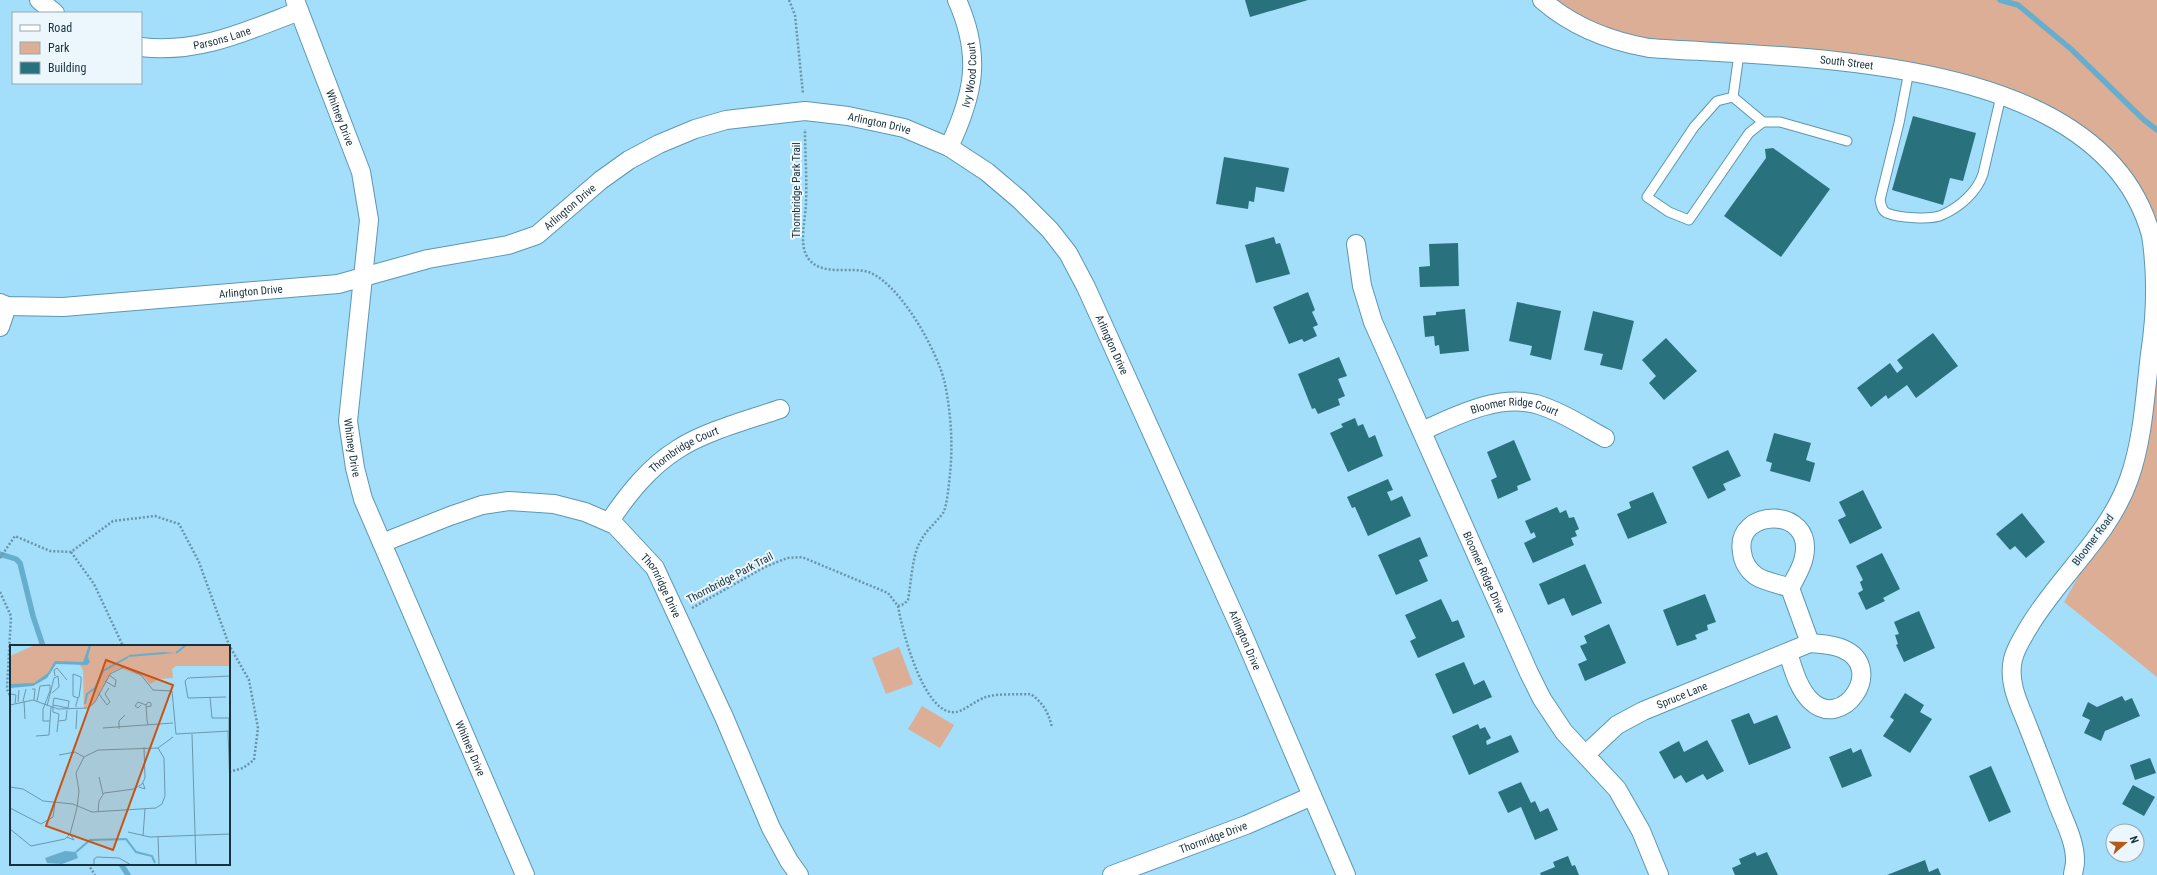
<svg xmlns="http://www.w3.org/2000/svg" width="2157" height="875" font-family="'Roboto Condensed',sans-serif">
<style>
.green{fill:#dcae96}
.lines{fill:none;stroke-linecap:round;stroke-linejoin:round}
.stream{stroke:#67adcd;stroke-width:5.5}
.building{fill:#29727d}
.lane-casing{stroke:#5d97b1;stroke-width:11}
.street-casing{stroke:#5d97b1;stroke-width:20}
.path{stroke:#6894a9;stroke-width:2.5;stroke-dasharray:2 2;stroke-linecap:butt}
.lane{stroke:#fff;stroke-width:9}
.street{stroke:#fff;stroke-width:18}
.labels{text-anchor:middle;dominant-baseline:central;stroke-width:4;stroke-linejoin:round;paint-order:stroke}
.street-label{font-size:11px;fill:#18303b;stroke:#ecf7fd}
.inset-river{fill:none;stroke:#67adcd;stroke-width:2}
.inset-road{fill:none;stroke:#6b98ae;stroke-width:1}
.view{fill:#c95313;fill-opacity:0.15;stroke:#c95313;stroke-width:2}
.inset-edge{fill:none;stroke:#18303b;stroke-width:2}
</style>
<rect width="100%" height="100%" fill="#a3defa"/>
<!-- green -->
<g class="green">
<path d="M1542,0H2157V677L2064,602L2121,501L2156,313L2144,217L2071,129L1923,73L1649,48Z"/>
<path d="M899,647L913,684L886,694L872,658Z"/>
<path d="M922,706L954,725L940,748L908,729Z"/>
</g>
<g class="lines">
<!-- stream -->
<g class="stream">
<path d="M2000,0L2018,5L2071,49L2144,120L2157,130"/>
<path d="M0,554L16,559L20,563L33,616L43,646"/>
<path d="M121,864L128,875"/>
</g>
</g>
<!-- building -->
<g class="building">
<path d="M1245,0H1308L1250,17Z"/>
<path d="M1913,116L1976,133L1963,181L1950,178L1943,205L1892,190Z"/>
<path d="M1773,148L1830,189L1781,257L1724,216L1766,158L1765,149Z"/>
<path d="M1224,157L1289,168L1284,192L1256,187L1254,202L1249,201L1248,209L1216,204Z"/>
<path d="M1274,237L1276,244L1280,243L1290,274L1256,283L1245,245Z"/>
<path d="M1458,243L1459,286L1420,287L1419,267L1430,266L1429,244Z"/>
<path d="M1308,292L1315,310L1312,312L1318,325L1313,327L1317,336L1304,342L1302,339L1289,344L1273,307Z"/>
<path d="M1517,302L1561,311L1551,360L1530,355L1532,346L1509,341Z"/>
<path d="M1465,309L1469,351L1440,354L1439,345L1435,346L1434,336L1425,337L1423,316L1436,315V312Z"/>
<path d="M1593,311L1634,321L1622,370L1600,365L1603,354L1584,350Z"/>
<path d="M1933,333L1958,366L1916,398L1907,385L1888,399L1886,395L1871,407L1857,388L1890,363L1897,373L1903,368L1897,360Z"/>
<path d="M1666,338L1697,371L1664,400L1649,383L1656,376L1642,360Z"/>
<path d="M1339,357L1347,376L1338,379L1345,396L1338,399L1340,405L1318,414L1315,408L1312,409L1298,374Z"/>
<path d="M1355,418L1358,426L1363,424L1369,438L1375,435L1383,456L1348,472L1330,433L1343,427L1341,424Z"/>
<path d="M1774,433L1811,443L1806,460L1815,463L1810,482L1770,471L1772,463L1766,461Z"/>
<path d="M1514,440L1531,480L1517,486L1518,490L1498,499L1491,480L1497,477L1487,452Z"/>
<path d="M1728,450L1741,476L1723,484L1726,490L1708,499L1692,467Z"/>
<path d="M1388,479L1393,490L1387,492L1391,501L1402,496L1411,516L1368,536L1355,507L1352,508L1347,497Z"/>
<path d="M1863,490L1882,528L1850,544L1838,520L1846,516L1839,502Z"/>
<path d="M1653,492L1667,523L1628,539L1617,514L1631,508L1629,502Z"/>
<path d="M1557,507L1560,513L1566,510L1569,518L1574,517L1579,529L1575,531L1577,536L1571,538L1574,545L1533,563L1524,543L1536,537L1534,532L1531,534L1525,521Z"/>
<path d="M2022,513L2045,542L2026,558L2015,546L2010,550L1996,534Z"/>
<path d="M1420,537L1428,556L1419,560L1428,581L1396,595L1378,555Z"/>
<path d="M1882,553L1900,589L1883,598L1885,601L1866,610L1858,593L1863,590L1860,582L1863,580L1856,566Z"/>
<path d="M1585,564L1602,603L1572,616L1564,598L1548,605L1539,584Z"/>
<path d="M1705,594L1716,622L1707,625L1708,630L1695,635L1697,639L1677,646L1663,610Z"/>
<path d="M1441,599L1452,622L1458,620L1465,637L1418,658L1410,641L1416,638L1405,615Z"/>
<path d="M1919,611L1935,648L1904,662L1896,645L1898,644L1895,635L1899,634L1894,622Z"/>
<path d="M1609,624L1626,663L1585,681L1578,664L1587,660L1580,646L1587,643L1584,636Z"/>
<path d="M1464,662L1474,685L1484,680L1492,697L1453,714L1435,674Z"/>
<path d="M1905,693L1924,705L1920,712L1932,719L1910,753L1883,736L1894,720L1890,717Z"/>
<path d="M2122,696L2125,701L2132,698L2140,716L2105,731L2101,741L2084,733L2090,720L2082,716L2088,702L2097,707Z"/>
<path d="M1749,713L1754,724L1777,715L1791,748L1749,765L1731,720Z"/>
<path d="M1478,724L1480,729L1485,727L1491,738L1486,741L1487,745L1511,735L1519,752L1469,775L1452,736Z"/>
<path d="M1707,740L1724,771L1707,780L1703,774L1686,783L1681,775L1674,779L1659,752L1679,741L1684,752Z"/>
<path d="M1851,748L1853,753L1861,749L1872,776L1842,788L1829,757Z"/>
<path d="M2150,758L2156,773L2135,780L2130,765Z"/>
<path d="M1991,766L2011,812L1989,822L1969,776Z"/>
<path d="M1521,782L1531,803L1535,801L1540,812L1548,808L1558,830L1535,840L1521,807L1508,813L1498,792Z"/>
<path d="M2133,785L2155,797L2144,816L2122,804Z"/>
<path d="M1755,852L1757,856L1767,852L1778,875H1735L1732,868L1741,864L1739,859Z"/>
<path d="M1568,856L1572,866L1575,865L1579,875H1541L1540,873L1555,867L1553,862Z"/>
<path d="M1925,860L1929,872L1938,868L1941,875H1887Z"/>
</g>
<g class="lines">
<!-- lane casing -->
<g class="lane-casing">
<g id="lane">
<path d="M1739,54L1733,97L1717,101L1694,127L1647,197L1669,212L1689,220L1749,133L1763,122H1780L1847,141"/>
<path d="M1909,71L1899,123L1880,200C1881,205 1882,211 1887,213C1898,218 1932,220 1942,215C1960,207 1977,192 1983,174L2001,96"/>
<path d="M1733,97L1763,122"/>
</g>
</g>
<!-- street casing -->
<g class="street-casing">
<g id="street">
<path d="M39,0L55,13"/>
<path id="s1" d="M295,0L361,172L369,220L348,421L355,468L363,499L525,875"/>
<path id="s2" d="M1542,0C1573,27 1609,41 1649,48C1798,59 2101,52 2151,235C2157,274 2156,315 2150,354C2145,396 2143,440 2129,479C2109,536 2061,574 2030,625C2024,635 2016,647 2013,659C2008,680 2017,700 2025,719C2036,747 2047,775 2057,802C2064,821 2076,842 2075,863C2075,865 2073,872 2073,875"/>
<path id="s3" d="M141,47C198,54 247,31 299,11"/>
<path id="s4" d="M949,147C974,94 982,56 957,0"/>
<path id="s5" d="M1356,244L1362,286L1373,322L1529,673L1542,699L1564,732L1617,789L1641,831L1659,875"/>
<path id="s6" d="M0,303L7,306L63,307L338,284L428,259L508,245L537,235L601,180L629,160L659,144L695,129L726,120L805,111L848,116L904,128L949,147L987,172L1020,200L1050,230L1068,253L1086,287L1241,630L1346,875"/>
<path d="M0,327L7,306"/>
<path id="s7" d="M1422,431C1456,416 1497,394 1536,404C1560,411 1583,426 1605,438"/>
<path id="s8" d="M609,522C628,494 649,467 678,449C706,431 748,420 780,409"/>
<path id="s9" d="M382,543L450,516L482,505L509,501L554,504L585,512L615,525L655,568L724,717L771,828L789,861L799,875"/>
<path d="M1790,588C1780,584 1765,582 1756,576C1748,570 1743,562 1742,552C1734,508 1815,505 1804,557C1802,568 1795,578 1790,588L1810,643"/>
<path id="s10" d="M1586,754L1617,725L1643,711L1810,643C1821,644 1833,644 1843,649C1887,668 1842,733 1810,700C1798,688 1793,668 1788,653"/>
<path id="s11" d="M1112,875L1246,825L1312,796"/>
</g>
</g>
<!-- path -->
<g class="path">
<path d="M789,0L795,15L803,94"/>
<path d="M71,552L94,584L123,646"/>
<path d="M0,558L15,536L50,551L71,552L113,521L155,516L179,524L199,562L229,645L249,680L258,728L254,760L243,768L229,772"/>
<path d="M0,592L11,616L7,689L11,698"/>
<path d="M898,606C902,630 924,717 956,712C964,711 976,700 986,697C999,693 1017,695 1031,694C1043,703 1049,713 1052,728"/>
<path d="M692,608L765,567L787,558L802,557L888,593L898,606L904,604L908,600C911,584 912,558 919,544C925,531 935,524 943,513C947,507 949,483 950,474C953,445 951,413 945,384C938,352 902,287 871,273C853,265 822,278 808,258C798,244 806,218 806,202C807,178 805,153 805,129"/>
<path d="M88,864L95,875"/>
</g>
<!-- lane -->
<use href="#lane" class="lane"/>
<!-- street -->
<use href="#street" class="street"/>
</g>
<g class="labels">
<!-- street labels -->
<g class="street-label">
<text stroke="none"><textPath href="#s3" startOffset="82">Parsons Lane</textPath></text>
<text stroke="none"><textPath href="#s2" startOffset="317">South Street</textPath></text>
<text stroke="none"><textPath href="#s4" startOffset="76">Ivy Wood Court</textPath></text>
<text stroke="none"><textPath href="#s1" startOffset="126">Whitney Drive</textPath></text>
<text stroke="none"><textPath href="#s6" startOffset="924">Arlington Drive</textPath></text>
<text transform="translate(796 190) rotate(-90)">Thornbridge Park Trail</text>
<text stroke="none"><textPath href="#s6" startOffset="588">Arlington Drive</textPath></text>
<text stroke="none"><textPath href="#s6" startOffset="252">Arlington Drive</textPath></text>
<text stroke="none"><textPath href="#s6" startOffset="1260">Arlington Drive</textPath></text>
<text stroke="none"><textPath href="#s7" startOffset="98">Bloomer Ridge Court</textPath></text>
<text stroke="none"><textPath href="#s1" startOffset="462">Whitney Drive</textPath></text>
<text stroke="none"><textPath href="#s8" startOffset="106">Thornbridge Court</textPath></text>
<text transform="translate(2093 540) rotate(-53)">Bloomer Road</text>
<text stroke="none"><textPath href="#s5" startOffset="354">Bloomer Ridge Drive</textPath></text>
<text transform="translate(730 578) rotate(-28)">Thornbridge Park Trail</text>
<text stroke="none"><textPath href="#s9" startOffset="321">Thornridge Drive</textPath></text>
<text stroke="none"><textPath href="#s6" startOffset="1584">Arlington Drive</textPath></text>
<text stroke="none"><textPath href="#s10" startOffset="114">Spruce Lane</textPath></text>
<text stroke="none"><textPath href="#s1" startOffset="786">Whitney Drive</textPath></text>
<text stroke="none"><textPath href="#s11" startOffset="108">Thornridge Drive</textPath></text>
</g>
</g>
<!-- overview -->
<g transform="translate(10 645)">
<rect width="220" height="220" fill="#a3defa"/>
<path d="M25,0H220V21H166L162,24L163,33L149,34L140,39L134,32L110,23L102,27L83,60L74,64L73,25L69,19L54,17L45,19L40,29L24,39L0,42V11Z" fill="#dcae96"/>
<path d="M79,0H81L78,12L80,17L77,20L46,19L37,33L23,41L0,43V39L24,38L38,28L45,16L73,17ZM153,7L166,8L118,12L119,10ZM55,206L66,207L68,213L52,219L37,218L35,213Z" fill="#67adcd"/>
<path class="inset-river" d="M166,8L176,0M75,59L77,49L85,43L93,26L118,12M66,207L80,195L116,194L126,207L142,211L145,218"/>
<path class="inset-road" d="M45,31L44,25L47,23L57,35M95,36L105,42L106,35L99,30M22,44H25L24,55M1,49L6,50L5,58M89,49L97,60L100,57L95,49L99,43M200,52L202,73H220M216,52L178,53L175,36L178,33L220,31M13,56L16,44M14,56L15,74M27,56L30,41L40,40V46L33,64V76H40L41,62M8,57L9,45M0,60L23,55L48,64L78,63L85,57L100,29L114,22L131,30L143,45L162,46L166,89L220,86M43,60L58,63L59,56L44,53L43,59V67L49,69L47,87M131,60L128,63L125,61L128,57L136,60M37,61L44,33L48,31L49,42L42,48M66,62V60L68,53L69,52L71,38V32L63,29V51L68,53M136,62L141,61V58L138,57L136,60L137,75L138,80M0,66V100M219,73V86M49,76L56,75L57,65M93,83L163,78M66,84L67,65M109,84V76L115,70M218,86L220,143M182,89L186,220M26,91L39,90L40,76M148,103L163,92M49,110L65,107L74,112M89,132L93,149M0,142L13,144L33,156L63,159L82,167L146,163L152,159L155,151L154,113L148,103M129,142L135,144L133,138M0,163L31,179L43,172L45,158M88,167L89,156L94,148L124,144L132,139L135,133L134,102M0,184L21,201L55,194L60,189L67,163L69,146L66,128L74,112L88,105L148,103M118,187L140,192L220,189M133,191L135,164M148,191L149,220M57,192L64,195L60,189M84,220V214L87,212L109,213L121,220"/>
<path class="view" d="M96,15L163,40L103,205L36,181Z"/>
<rect width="220" height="220" class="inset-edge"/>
</g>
<!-- legend -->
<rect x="12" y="12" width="130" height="72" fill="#ecf7fd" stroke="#97a7af"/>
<rect x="20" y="25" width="20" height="6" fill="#ffffff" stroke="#97a7af"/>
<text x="48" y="32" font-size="12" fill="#18303b">Road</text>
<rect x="20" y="42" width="20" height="12" fill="#dcae96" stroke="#97a7af"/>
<text x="48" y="52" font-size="12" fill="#18303b">Park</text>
<rect x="20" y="62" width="20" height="12" fill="#29727d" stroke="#97a7af"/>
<text x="48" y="72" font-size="12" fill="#18303b">Building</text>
<!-- north arrow -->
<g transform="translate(2125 843) rotate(70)"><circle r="19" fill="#ecf7fd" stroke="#97a7af"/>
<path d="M0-3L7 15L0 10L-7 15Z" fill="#b95816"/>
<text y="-6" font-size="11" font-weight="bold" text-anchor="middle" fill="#18303b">N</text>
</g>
</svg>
